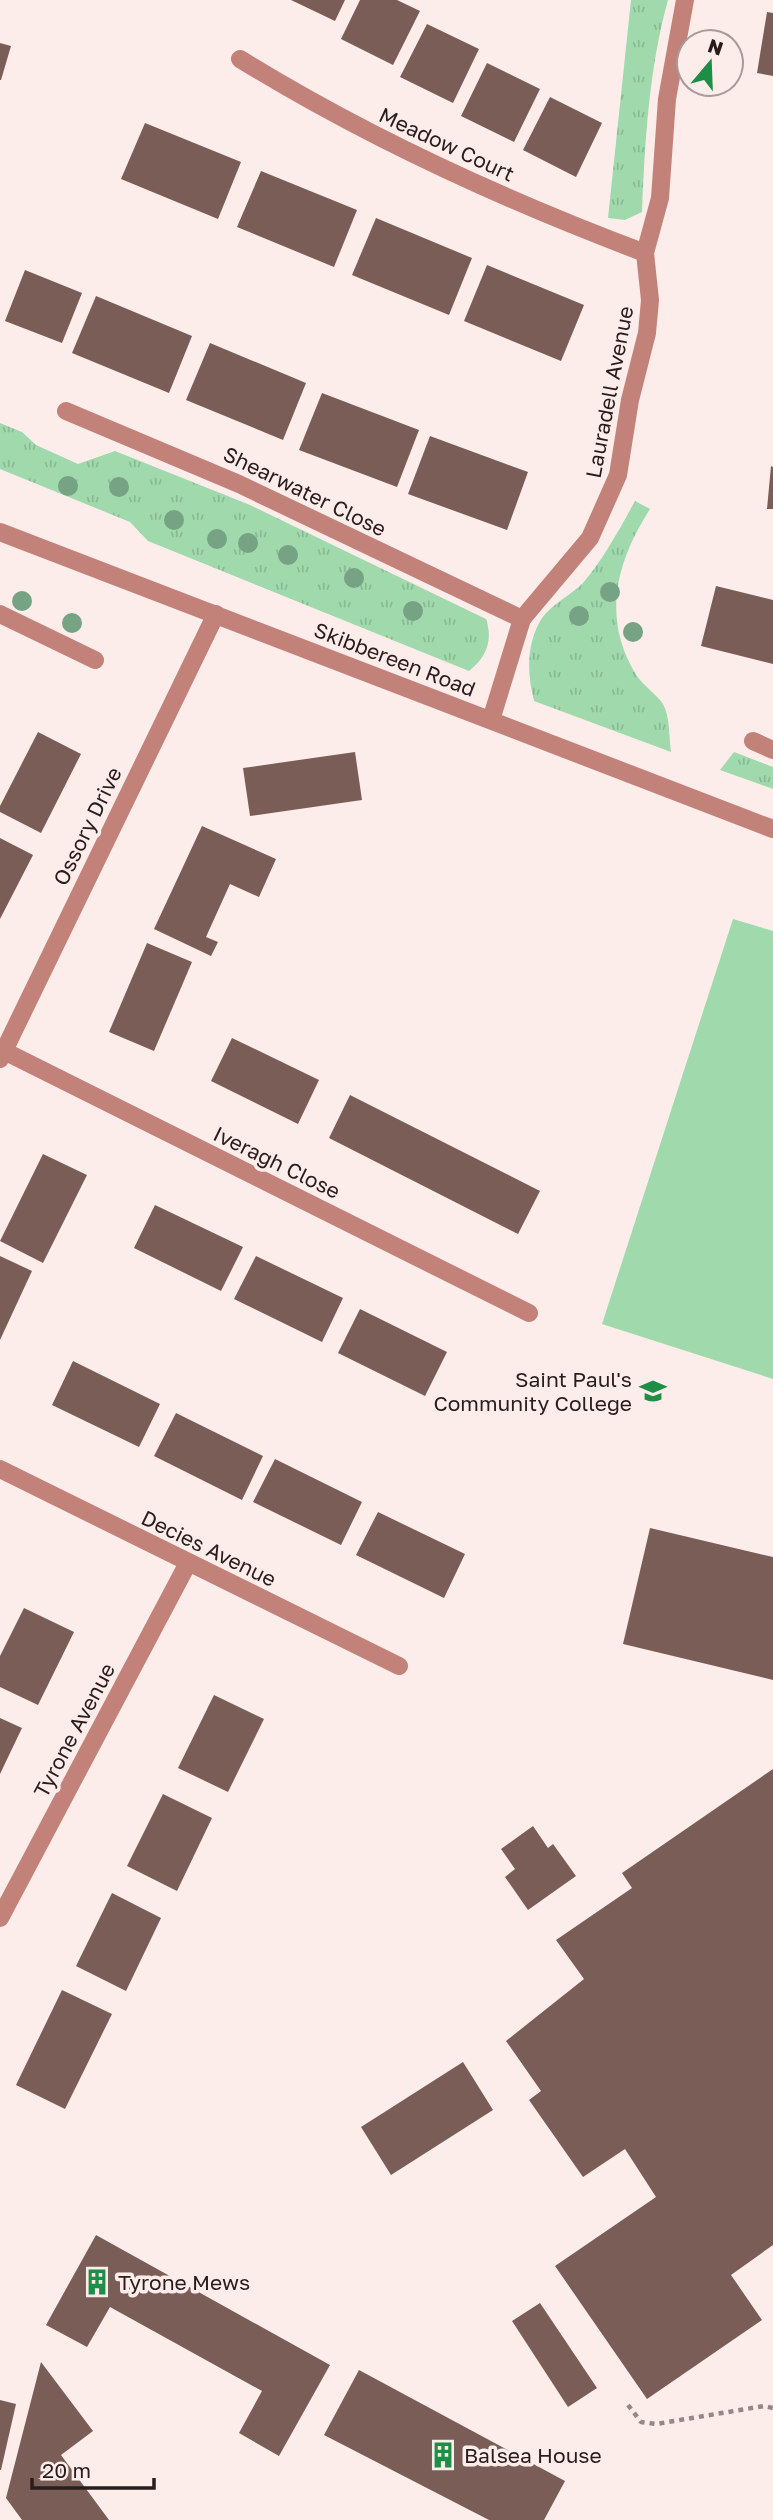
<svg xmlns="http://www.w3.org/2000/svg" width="773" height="2520" font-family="'Golos Text',sans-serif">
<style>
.grass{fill:url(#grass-tufts)}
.pitch{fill:#a0d9ab}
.building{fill:#7b5d58}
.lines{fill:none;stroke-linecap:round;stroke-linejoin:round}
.path{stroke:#958785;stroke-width:4.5;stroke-dasharray:5 5;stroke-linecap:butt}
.minor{stroke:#c2827a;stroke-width:18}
.tree{fill:#76a383}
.labels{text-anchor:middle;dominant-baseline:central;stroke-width:7;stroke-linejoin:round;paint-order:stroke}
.street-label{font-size:21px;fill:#291d1b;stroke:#fcedeb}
.poi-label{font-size:21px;fill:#291d1b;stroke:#fcedeb;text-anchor:start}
</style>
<defs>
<pattern id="grass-tufts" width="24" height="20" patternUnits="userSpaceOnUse" patternTransform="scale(1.75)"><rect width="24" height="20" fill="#a0d9ab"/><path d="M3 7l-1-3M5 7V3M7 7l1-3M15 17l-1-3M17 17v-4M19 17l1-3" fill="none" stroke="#8aba93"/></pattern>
</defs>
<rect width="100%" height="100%" fill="#fcedeb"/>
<!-- grass -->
<g class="grass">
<path d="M631,0H668C649,68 645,141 642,212L625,220L608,218Z"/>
<path d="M0,423L22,432L36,445L78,464L115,451L250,505L486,619C493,640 487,657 469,671L148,541L130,522L0,469Z"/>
<path d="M635,501L650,509C616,562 601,619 637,676C644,686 656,694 663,704C670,716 669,738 671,752L534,701C527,674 526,643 542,618C552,604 571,595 583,583C604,558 619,530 635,501Z"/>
<path d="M734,752L773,767V789L720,770Z"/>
</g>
<!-- pitch -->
<path class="pitch" d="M733,919L773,931V1379L602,1324Z"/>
<!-- building -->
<g class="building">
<path d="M291,0H345L335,21Z"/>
<path d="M360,0H397L420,11L393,65L341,39Z"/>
<path d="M767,12L773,13V76L757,73Z"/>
<path d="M427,24L479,49L453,103L400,77Z"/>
<path d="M0,43L11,46L1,80H0Z"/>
<path d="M487,63L540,89L514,142L461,116Z"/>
<path d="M550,97L602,123L576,177L523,150Z"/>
<path d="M145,123L241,162L218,219L121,179Z"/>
<path d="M261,171L357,210L334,267L237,227Z"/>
<path d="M376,218L472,258L449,315L352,275Z"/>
<path d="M487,265L584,305L561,361L464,321Z"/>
<path d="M25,270L82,293L62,343L5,321Z"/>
<path d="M96,296L192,336L169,393L72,353Z"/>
<path d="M210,343L306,383L283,440L186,400Z"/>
<path d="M322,393L419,430L397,487L299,450Z"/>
<path d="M430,436L528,472L507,530L408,494Z"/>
<path d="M771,466L773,467V509H767Z"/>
<path d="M716,586L773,600V664L701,646Z"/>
<path d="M38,732L81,754L41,833L0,812V806Z"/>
<path d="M355,752L362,800L250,816L243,768Z"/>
<path d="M202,826L276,859L259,897L230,884L206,937L218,942L211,956L154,929Z"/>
<path d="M0,838L33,855L0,919Z"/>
<path d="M147,943L192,962L154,1051L109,1032Z"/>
<path d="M232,1038L319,1080L298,1124L211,1081Z"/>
<path d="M350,1095L540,1191L518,1234L329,1138Z"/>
<path d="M43,1154L87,1175L43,1263L0,1241Z"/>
<path d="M155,1205L243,1247L221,1291L134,1248Z"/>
<path d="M0,1256L32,1271L0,1340Z"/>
<path d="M256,1256L343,1298L322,1342L234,1299Z"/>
<path d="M360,1309L447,1352L425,1396L338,1353Z"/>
<path d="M73,1361L160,1404L139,1447L52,1405Z"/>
<path d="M176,1413L263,1456L242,1500L154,1456Z"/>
<path d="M275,1459L362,1502L341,1545L253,1502Z"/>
<path d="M378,1512L465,1554L444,1598L356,1555Z"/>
<path d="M650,1528L773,1557V1680L623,1644Z"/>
<path d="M24,1608L74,1632L38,1705L0,1687V1656Z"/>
<path d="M214,1695L264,1719L228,1792L178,1768Z"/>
<path d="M0,1718L22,1728L0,1774Z"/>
<path d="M773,1769V2245L731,2275L762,2320L647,2399L555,2266L656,2197L625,2149L583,2177L529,2100L541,2091L506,2041L584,1979L556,1940L632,1888L622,1873Z"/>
<path d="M163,1794L212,1818L177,1891L127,1866Z"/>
<path d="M533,1826L548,1848L553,1844L576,1876L528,1910L505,1877L515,1869L501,1849Z"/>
<path d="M112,1893L161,1918L126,1991L76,1966Z"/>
<path d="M62,1990L112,2014L65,2109L16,2085Z"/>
<path d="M463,2062L493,2110L391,2175L361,2127Z"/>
<path d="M96,2235L330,2365L279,2456L239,2433L262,2391L110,2307L87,2347L46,2325Z"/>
<path d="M540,2303L597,2388L568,2407L512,2321Z"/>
<path d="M41,2362L93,2431L61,2455L109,2520H22L6,2498Z"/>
<path d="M359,2370L565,2481L544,2520H489L324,2435Z"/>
<path d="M0,2400L16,2404L1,2470H0Z"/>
</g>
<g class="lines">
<!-- path -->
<path class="path" d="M628,2405L641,2422L656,2424L764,2406L773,2408"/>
<!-- minor -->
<g class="minor">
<path d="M240,59C368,138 504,200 645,253"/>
<path d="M66,411L239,484L522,619"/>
<path d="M0,532L773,829"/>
<path d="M0,614L95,660"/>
<path d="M491,720L522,619L590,538L618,475L630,400L647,333L650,300L645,253L660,198L667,99L685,0"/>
<path d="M753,741L773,750"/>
<path d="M4,1051L529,1313"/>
<path d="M0,1059L216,614"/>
<path d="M0,1469L399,1666"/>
<path d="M0,1918L188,1563"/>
</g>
</g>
<!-- trees -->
<g class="tree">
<circle cx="68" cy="486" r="10"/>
<circle cx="119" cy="487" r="10"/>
<circle cx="174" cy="520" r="10"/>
<circle cx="217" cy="539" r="10"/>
<circle cx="248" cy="543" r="10"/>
<circle cx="288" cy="555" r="10"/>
<circle cx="354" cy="578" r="10"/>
<circle cx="610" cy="592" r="10"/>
<circle cx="22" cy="601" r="10"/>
<circle cx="413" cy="611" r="10"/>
<circle cx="579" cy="616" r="10"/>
<circle cx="72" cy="623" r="10"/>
<circle cx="633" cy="632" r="10"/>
</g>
<!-- icons -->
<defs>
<g id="school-bare" transform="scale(2.1)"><path d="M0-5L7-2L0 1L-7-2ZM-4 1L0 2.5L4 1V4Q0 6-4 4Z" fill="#1e8d45" stroke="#fcedeb" stroke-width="2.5" paint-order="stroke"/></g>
<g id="building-bare" transform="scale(2.1)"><path d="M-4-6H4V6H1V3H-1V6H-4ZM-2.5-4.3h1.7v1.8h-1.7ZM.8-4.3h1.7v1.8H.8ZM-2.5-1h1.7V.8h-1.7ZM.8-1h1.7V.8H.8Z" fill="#1e8d45" stroke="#fcedeb" stroke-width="2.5" paint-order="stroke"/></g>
</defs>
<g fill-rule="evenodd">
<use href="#school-bare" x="653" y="1391"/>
<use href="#building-bare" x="97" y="2282"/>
<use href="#building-bare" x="443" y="2455"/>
</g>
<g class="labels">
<!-- street labels -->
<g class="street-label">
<text transform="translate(447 144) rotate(25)">Meadow Court</text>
<text transform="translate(609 392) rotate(-79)">Lauradell Avenue</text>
<text transform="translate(305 491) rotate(26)">Shearwater Close</text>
<text transform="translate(395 659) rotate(21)">Skibbereen Road</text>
<text transform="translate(87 826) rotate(-64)">Ossory Drive</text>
<text transform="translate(277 1162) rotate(26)">Iveragh Close</text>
<text transform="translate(209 1548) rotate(26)">Decies Avenue</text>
<text transform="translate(74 1730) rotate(-62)">Tyrone Avenue</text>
</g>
<!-- poi labels -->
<g class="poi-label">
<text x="632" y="1379" text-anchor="end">Saint Paul's<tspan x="632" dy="24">Community College</tspan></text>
<text x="118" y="2282">Tyrone Mews</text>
<text x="464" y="2455">Balsea House</text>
</g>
</g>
<!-- north arrow -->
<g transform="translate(710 63) rotate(19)"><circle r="33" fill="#fcedeb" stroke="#a89a98" stroke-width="2"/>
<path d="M0-5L12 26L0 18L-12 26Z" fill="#1e8d45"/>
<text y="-10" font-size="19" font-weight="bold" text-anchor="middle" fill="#291d1b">N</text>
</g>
<!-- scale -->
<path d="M32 2478v10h122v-10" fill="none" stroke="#291d1b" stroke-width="3.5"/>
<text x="42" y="2478" font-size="21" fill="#291d1b" stroke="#fcedeb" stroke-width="5" paint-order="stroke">20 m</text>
</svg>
